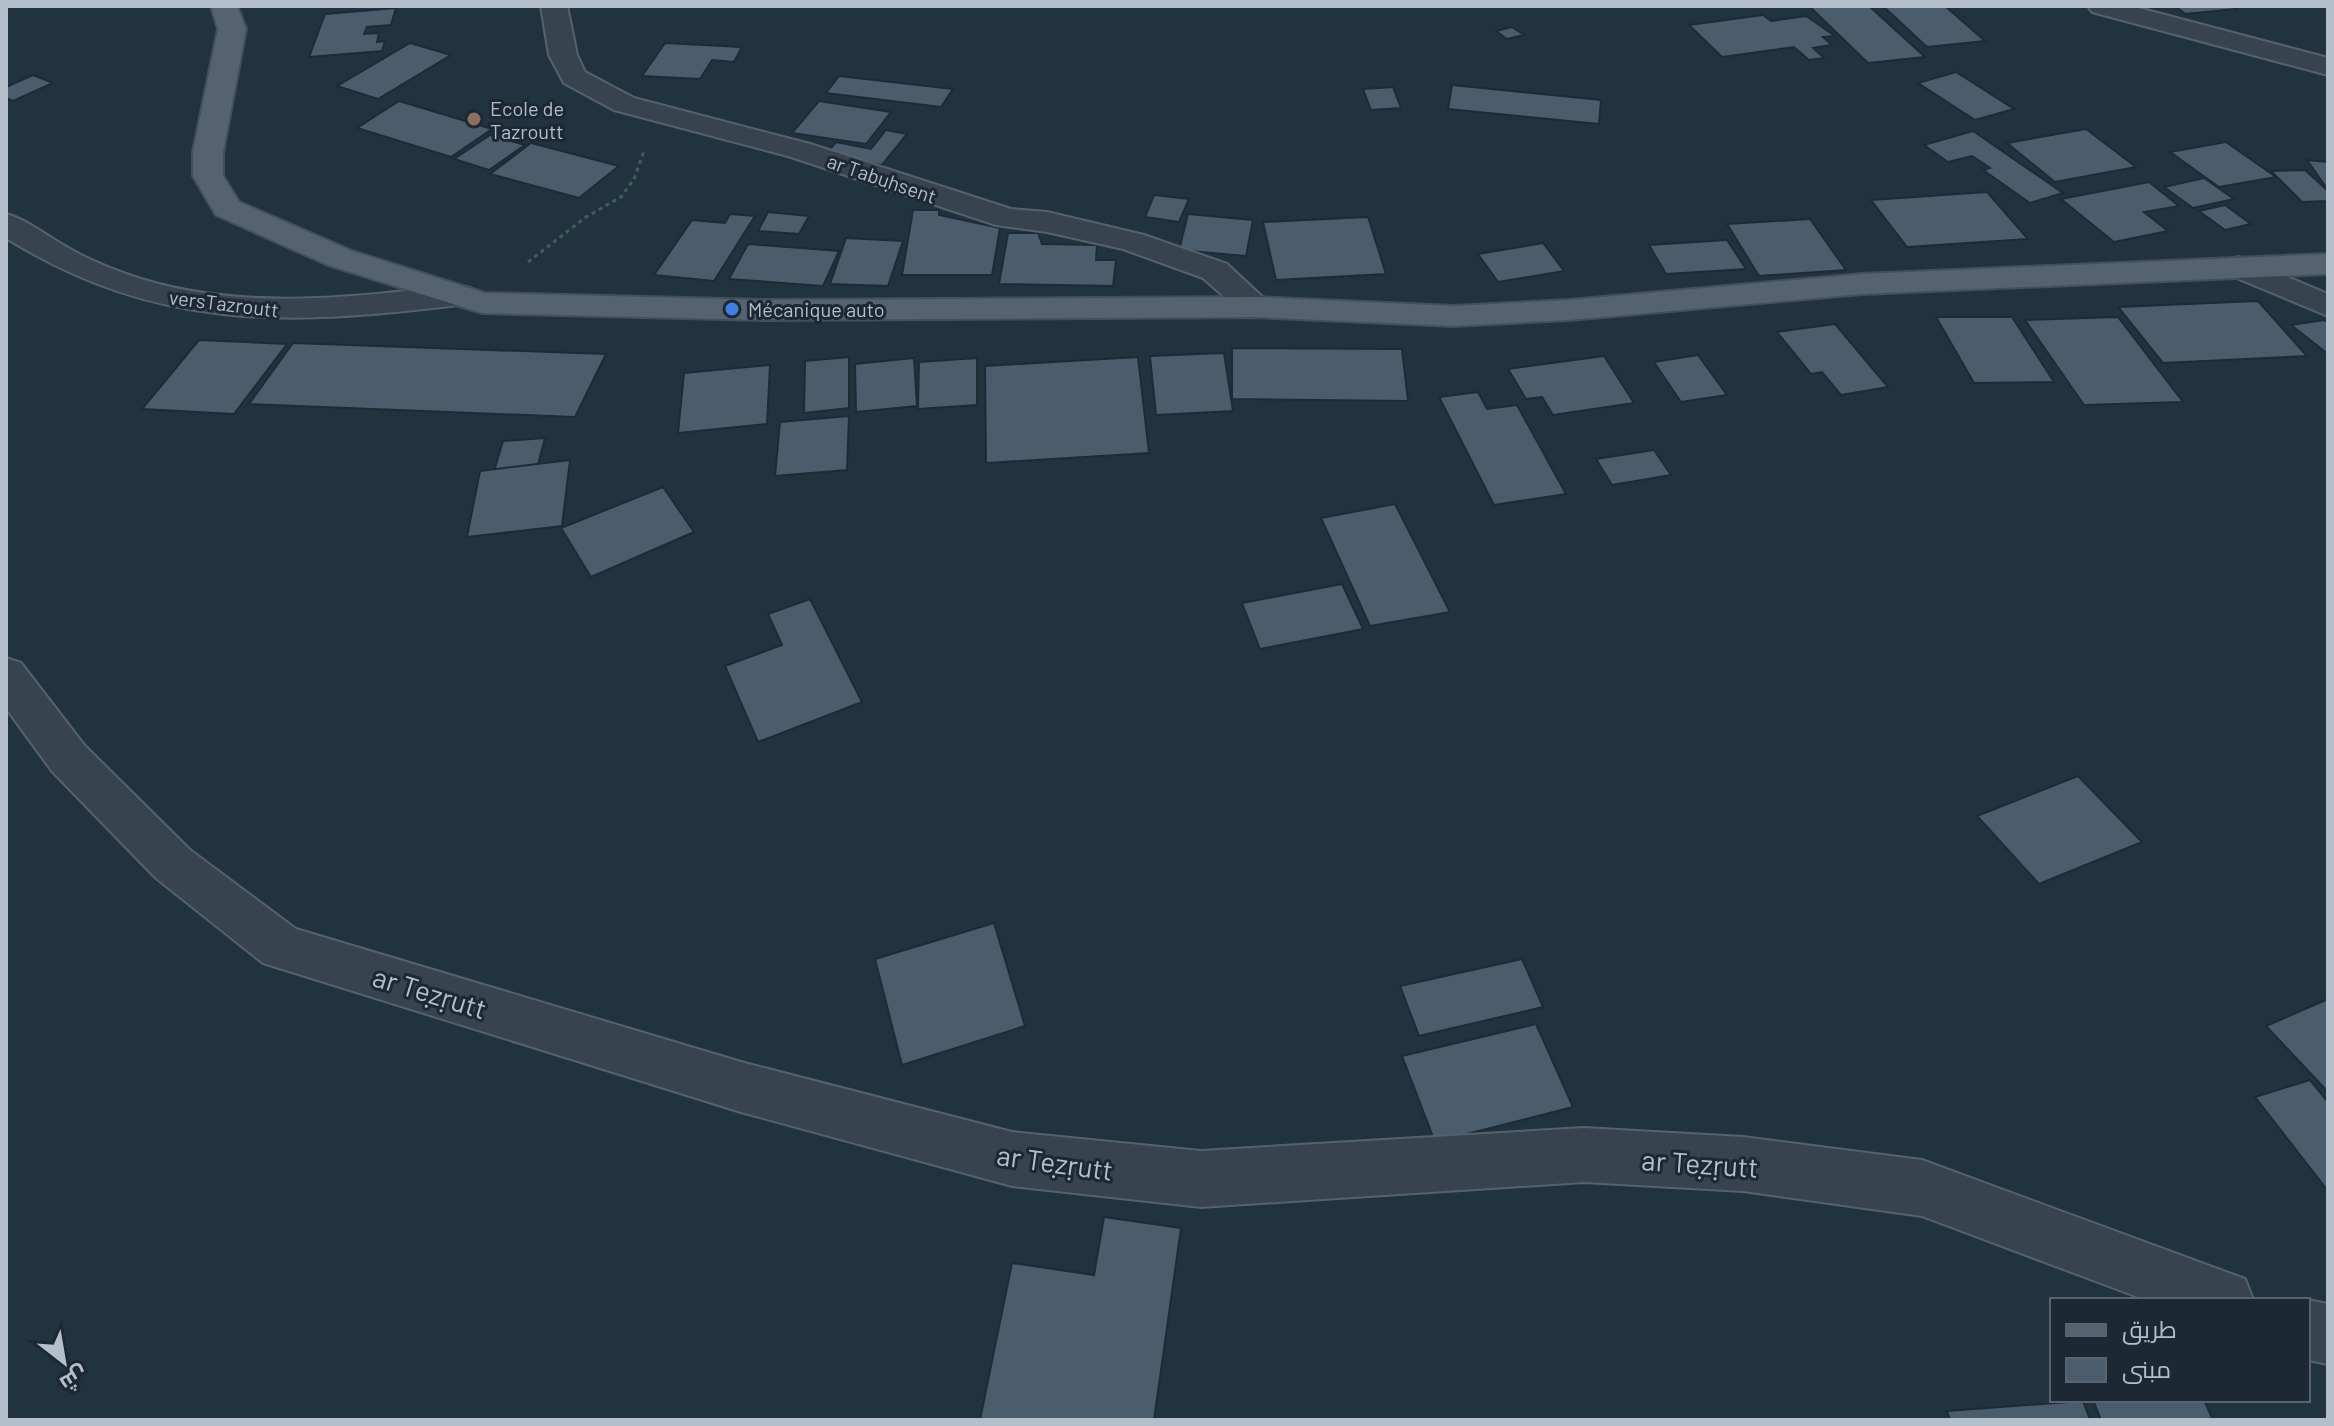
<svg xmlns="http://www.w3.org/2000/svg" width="2334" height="1426" font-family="Barlow,Cairo,sans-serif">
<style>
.building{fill:#4b5d6c;stroke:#1e2b37;stroke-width:2}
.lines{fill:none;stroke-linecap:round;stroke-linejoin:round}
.minor-casing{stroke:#55626e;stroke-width:4}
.major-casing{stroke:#43505c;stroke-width:4}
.path{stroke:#435d5d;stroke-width:3;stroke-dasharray:4 4;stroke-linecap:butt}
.minor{fill:#374450;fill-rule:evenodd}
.major{fill:#556370;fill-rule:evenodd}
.education-dot{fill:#8d6e63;stroke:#1c2935;stroke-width:3}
.shop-dot{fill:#3f7fe0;stroke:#1c2935;stroke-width:3}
.labels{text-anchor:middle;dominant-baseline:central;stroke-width:6;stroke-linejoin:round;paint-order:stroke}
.far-poi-label{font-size:20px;fill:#b3bfcb;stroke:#1c2935;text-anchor:start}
.far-street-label{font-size:20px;fill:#b3bfcb;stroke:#1c2935}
.near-street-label{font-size:28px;fill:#b3bfcb;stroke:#1c2935}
</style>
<rect width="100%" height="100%" fill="#223340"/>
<!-- building -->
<g class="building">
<path d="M1809,6H1869L1925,57L1868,63Z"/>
<path d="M1883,6H1945L1985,41L1927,47Z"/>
<path d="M2175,6H2232L2236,9L2185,14Z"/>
<path d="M396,8L391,25L367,27L364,34L379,33L377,42L385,41L382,51L309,57L325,14Z"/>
<path d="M1763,15L1771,21L1806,16L1835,36L1823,37L1832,45L1813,48L1824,58L1809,60L1794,47L1722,57L1689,25Z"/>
<path d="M1512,27L1524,35L1507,39L1496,31Z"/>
<path d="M410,43L451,55L378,99L337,86Z"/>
<path d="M665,43L742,47L734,62L712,60L700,79L642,76Z"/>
<path d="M1956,72L2014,109L1975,120L1918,83Z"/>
<path d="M33,75L53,83L13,101L6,98V87Z"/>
<path d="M839,76L953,89L941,107L826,93Z"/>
<path d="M1452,85L1601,100L1599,124L1448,109Z"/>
<path d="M1393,87L1401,108L1371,110L1363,89Z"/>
<path d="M399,101L492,129L451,157L357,128Z"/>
<path d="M819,101L891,112L866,144L792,133Z"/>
<path d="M2086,129L2136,167L2055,182L2007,143Z"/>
<path d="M886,130L907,134L882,165L825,155L836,142L871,149Z"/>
<path d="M1973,131L2063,193L2030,203L1983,170L1990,168L1972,156L1948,162L1924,145Z"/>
<path d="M490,135L525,145L489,170L454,159Z"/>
<path d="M2226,142L2276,177L2219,187L2170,152Z"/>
<path d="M531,143L619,166L579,198L490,174Z"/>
<path d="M2307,160L2328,162V190Z"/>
<path d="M2305,170L2328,191V201L2302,202L2271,171Z"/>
<path d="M2204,178L2234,199L2193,208L2164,187Z"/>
<path d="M2149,182L2179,206L2144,212L2168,231L2114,242L2061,199Z"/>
<path d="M1987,192L2028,239L1907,247L1871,200Z"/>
<path d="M1154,195L1189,199L1179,222L1145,217Z"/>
<path d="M2225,205L2251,224L2225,230L2199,211Z"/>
<path d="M913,210H939V215L1000,228L992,275H902Z"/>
<path d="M768,212L809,216L799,234L758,231Z"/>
<path d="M730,214L755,216L714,281L654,275L692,220L725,223Z"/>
<path d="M1188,214L1253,220L1246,256L1179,250Z"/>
<path d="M1368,217L1386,274L1276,280L1263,222Z"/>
<path d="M1810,219L1846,270L1759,276L1727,224Z"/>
<path d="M1008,233H1038L1042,244L1097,245L1096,260H1116L1113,286L999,284Z"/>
<path d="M846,238L903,241L888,286L830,284Z"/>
<path d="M1727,240L1746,269L1666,274L1649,245Z"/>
<path d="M1543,243L1564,271L1498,282L1478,254Z"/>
<path d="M748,244L839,251L823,286L729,279Z"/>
<path d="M2258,301L2307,356L2163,363L2118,307Z"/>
<path d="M1936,317H2012L2054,382L1974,383Z"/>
<path d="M2118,317L2183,402L2084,405L2025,320Z"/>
<path d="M2324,320L2328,322V354L2291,325Z"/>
<path d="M1835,324L1888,387L1841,395L1822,372L1811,374L1777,332Z"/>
<path d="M199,340L287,344L234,414L142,409Z"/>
<path d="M293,343L606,354L575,417L249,404Z"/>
<path d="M1232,348L1402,349L1408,401L1232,399Z"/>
<path d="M1224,353L1233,411L1156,415L1150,356Z"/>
<path d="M1698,355L1727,395L1681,402L1654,362Z"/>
<path d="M1604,356L1634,403L1553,415L1542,397L1526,399L1508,369Z"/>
<path d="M849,357V408L804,413L805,361Z"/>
<path d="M1138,357L1149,453L986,463L985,366Z"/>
<path d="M914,358L917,406L856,412L855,364Z"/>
<path d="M977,358V405L918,409L919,362Z"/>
<path d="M770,365L767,424L678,433L684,373Z"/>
<path d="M1478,392L1487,409L1517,405L1566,494L1494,505L1439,397Z"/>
<path d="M849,416L847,470L775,476L780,422Z"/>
<path d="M545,438L537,468L494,471L503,441Z"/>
<path d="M1654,450L1671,475L1612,485L1596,459Z"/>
<path d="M570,460L562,526L467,537L480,471Z"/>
<path d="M663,487L694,532L591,577L561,528Z"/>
<path d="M1395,504L1450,612L1370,626L1321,518Z"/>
<path d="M1342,584L1363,629L1260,649L1242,603Z"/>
<path d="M810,599L862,702L758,742L725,666L782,645L768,614Z"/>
<path d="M2078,776L2142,842L2039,884L1977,816Z"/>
<path d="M994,923L1025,1026L902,1065L875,959Z"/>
<path d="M1522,959L1543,1007L1419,1036L1400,986Z"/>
<path d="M2328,999V1092L2266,1026Z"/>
<path d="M1536,1024L1573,1107L1435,1142L1402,1056Z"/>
<path d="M2310,1080L2328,1102V1191L2255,1097Z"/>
<path d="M1104,1217L1181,1228L1154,1420H980L1012,1263L1094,1275Z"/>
<path d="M2093,1400H2204L2213,1420H2101Z"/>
<path d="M2083,1401L2090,1420H1950L1947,1411Z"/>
</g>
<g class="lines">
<!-- minor casing -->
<g class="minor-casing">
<g id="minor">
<path d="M541,6H567L577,55L585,72L634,98L810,144L1011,209L1047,212L1144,235L1227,264L1273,307L1268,314L1256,317L1244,314L1203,278L1123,249L1047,232L996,225L788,156L614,110L564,83L549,55Z"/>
<path d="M2088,6H2131L2328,58V75L2092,12Z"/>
<path d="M6,214C29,220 49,238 70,249C87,259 107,267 126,274C232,312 349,298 458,285L470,288L475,295L470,302L458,305C289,326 156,331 6,238Z"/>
<path d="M2239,257L2328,294V316L2227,274L2223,267L2227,260Z"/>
<path d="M6,658L21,663L84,745L190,850L296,929L741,1062L1012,1132L1201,1151L1584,1128L1743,1137L1922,1160L2245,1279L2253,1300H2146L1922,1216L1743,1191L1584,1182L1201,1207L1012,1186L741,1112L263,963L156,878L52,771L6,708Z"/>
<path d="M2308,1300L2328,1304V1364L2308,1360Z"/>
</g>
</g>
<!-- major casing -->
<g class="major-casing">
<path id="major" d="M211,6H237L246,29L223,152V176L239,202L352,251L485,293L767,300L1256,297L1454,306L1569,300L1862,274L2328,254V274L1862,294L1569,320L1454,326L1256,317L767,320L482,313L328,265L216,215L193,176V152L218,29Z"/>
</g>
<!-- path -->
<path class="path" d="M528,262L586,217L621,197L634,179L644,151"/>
<!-- minor -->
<use href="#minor" class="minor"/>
<!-- major -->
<use href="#major" class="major"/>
</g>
<!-- markers -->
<circle class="education-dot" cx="474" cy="119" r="8"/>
<circle class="shop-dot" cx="732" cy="309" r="8"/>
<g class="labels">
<!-- far-poi labels -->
<g class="far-poi-label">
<text x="490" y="108">Ecole de<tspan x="490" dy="23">Tazroutt</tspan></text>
<text x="748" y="309">Mécanique auto</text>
</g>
<!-- far-street labels -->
<g class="far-street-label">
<text transform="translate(882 178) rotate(19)">ar Tabuḥsent</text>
<text transform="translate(224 303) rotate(7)">versTazroutt</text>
</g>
<!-- near-street labels -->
<g class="near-street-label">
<text transform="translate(430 992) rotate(17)">ar Teẓṛutt</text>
<text transform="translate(1055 1162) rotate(8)">ar Teẓṛutt</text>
<text transform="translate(1700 1163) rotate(4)">ar Teẓṛutt</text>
</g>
</g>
<!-- border -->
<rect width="2334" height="1426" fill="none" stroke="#b3bfcb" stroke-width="16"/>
<!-- legend -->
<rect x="2050" y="1298" width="260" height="104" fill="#1c2935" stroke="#586571" stroke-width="2"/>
<rect x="2066" y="1324" width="40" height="12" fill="#556370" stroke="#586571" stroke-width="2"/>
<text x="2122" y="1338" font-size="24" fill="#b3bfcb">طريق</text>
<rect x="2066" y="1358" width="40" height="24" fill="#4b5d6c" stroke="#586571" stroke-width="2"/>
<text x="2122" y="1378" font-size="24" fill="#b3bfcb">مبنى</text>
<!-- north arrow -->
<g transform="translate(64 1362) rotate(149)" stroke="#1c2935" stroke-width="6" paint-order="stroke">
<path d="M0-6L14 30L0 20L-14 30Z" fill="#b3bfcb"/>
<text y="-12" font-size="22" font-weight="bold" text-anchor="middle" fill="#b3bfcb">ش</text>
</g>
</svg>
